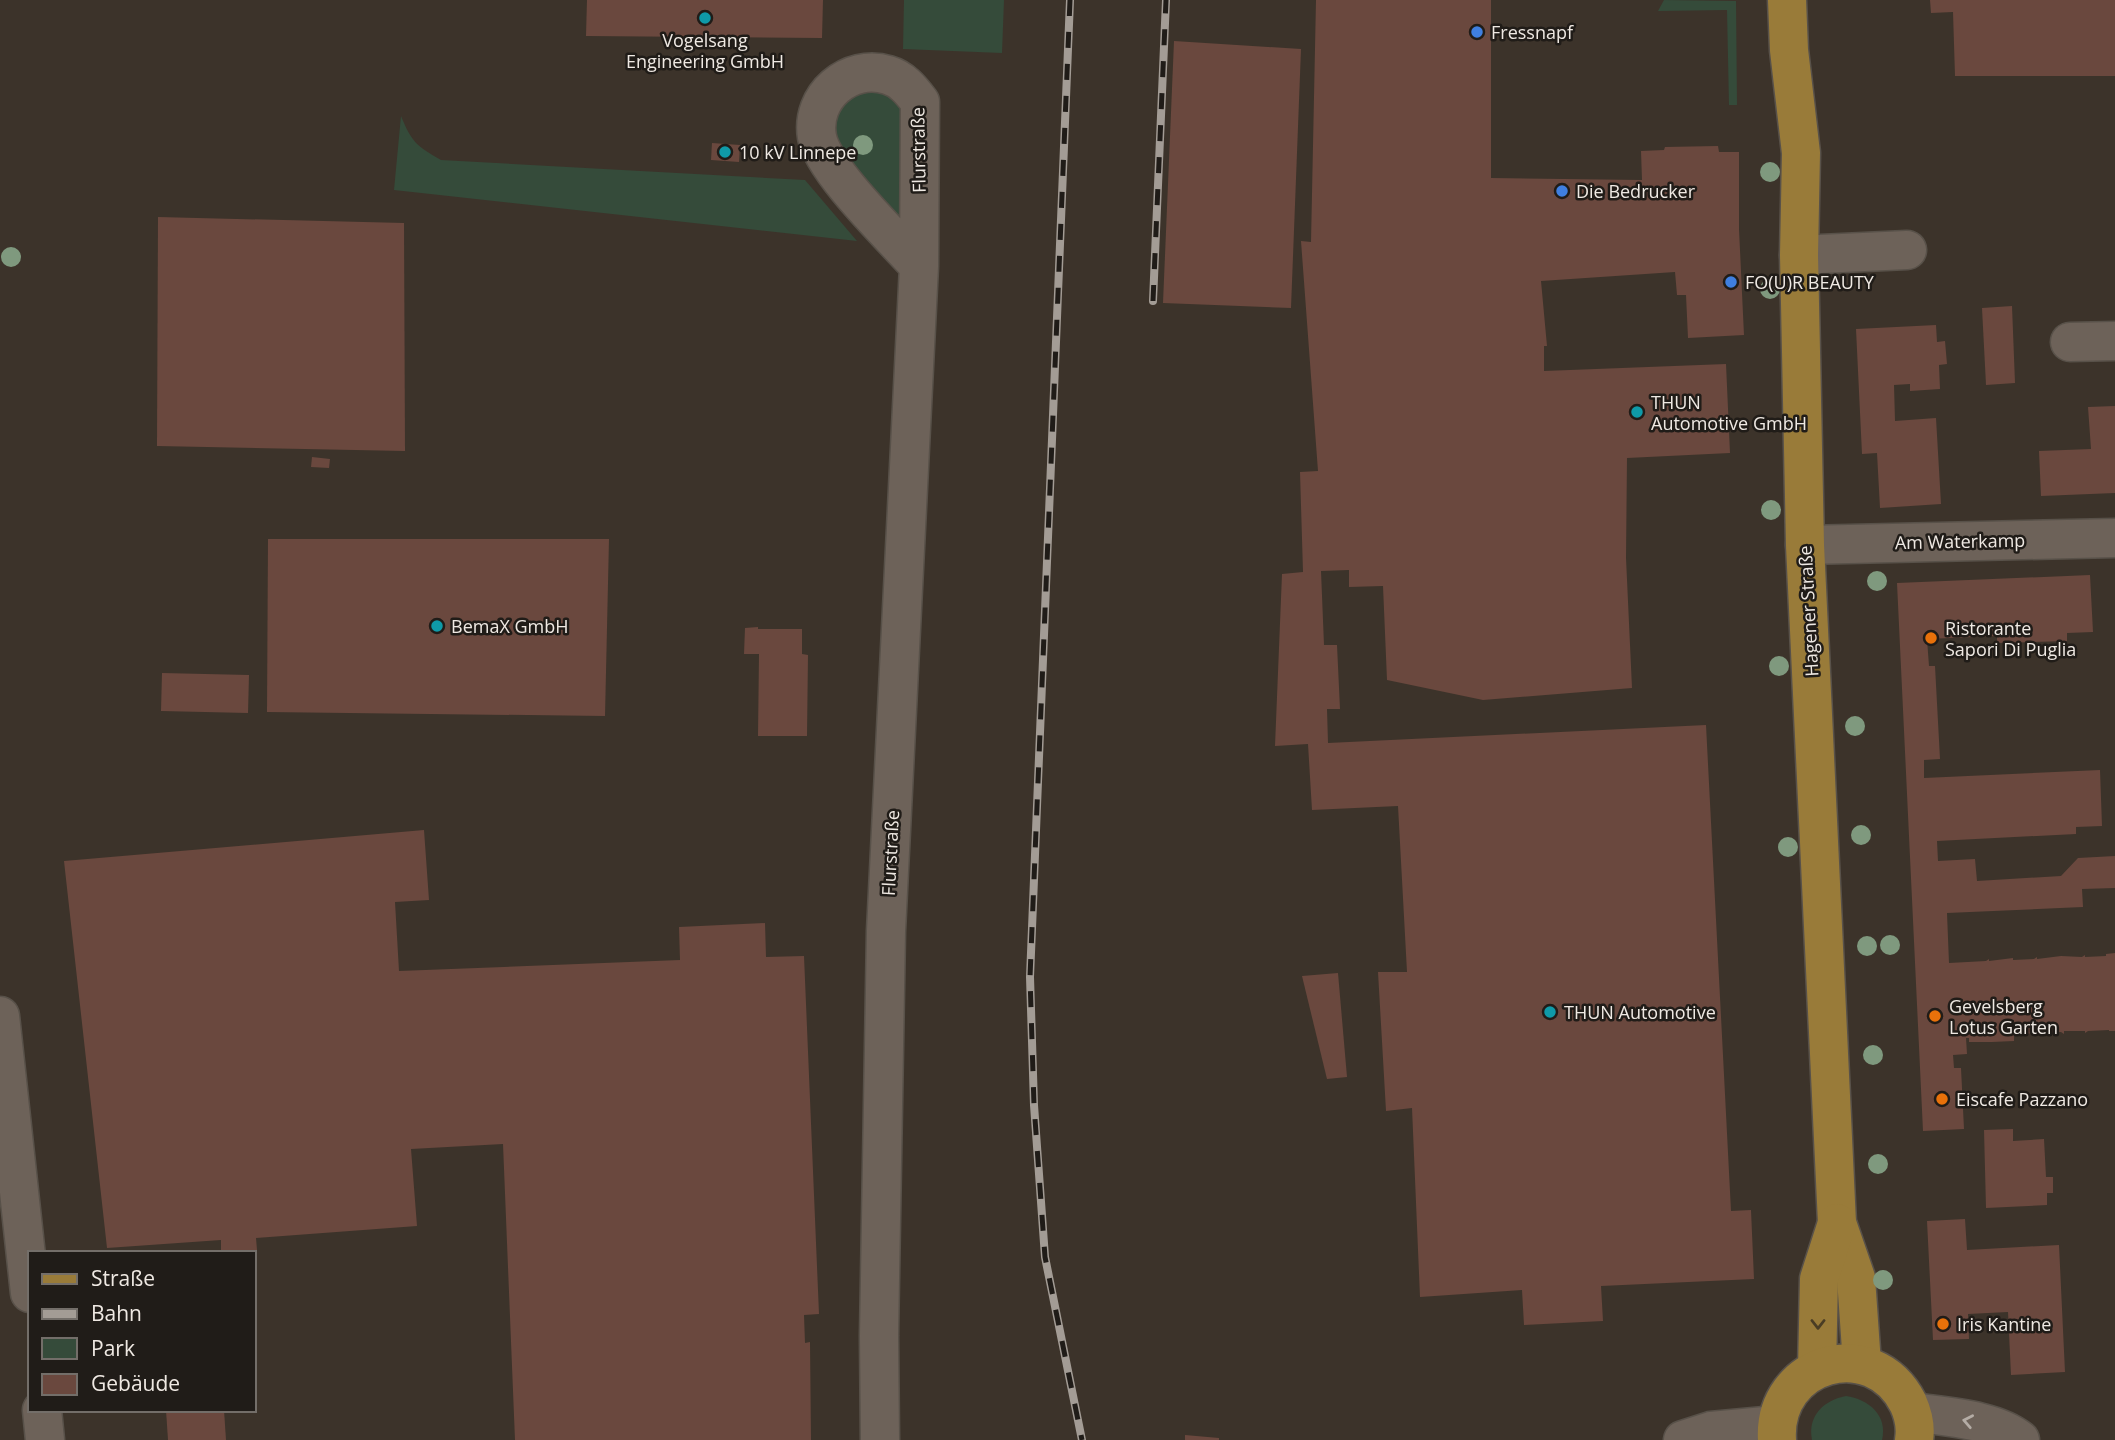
<svg xmlns="http://www.w3.org/2000/svg" width="2115" height="1440" font-family="'Open Sans',sans-serif">
<style>
.green{fill:#354b3a}
.building{fill:#6a483e}
.lines{fill:none;stroke-linecap:round;stroke-linejoin:round}
.minor-casing{stroke:#585149;stroke-width:41}
.major-casing{stroke:#585149;stroke-width:41}
.minor{stroke:#6d6259;stroke-width:38}
.major{stroke:#997b39;stroke-width:38}
.rail-casing{stroke:#a39c95;stroke-width:8}
.rail{stroke:#201c18;stroke-width:5;stroke-dasharray:16;stroke-linecap:butt}
.tree{fill:#7f997e}
.oneway{stroke:#4a3d24}
.oneway2{stroke:#b4aca5}
.culture-dot{fill:#0f9aa8;stroke:#201c18;stroke-width:2.5}
.shop-dot{fill:#3f7fe0;stroke:#201c18;stroke-width:2.5}
.food-dot{fill:#e8710a;stroke:#201c18;stroke-width:2.5}
.labels{text-anchor:middle;dominant-baseline:central;stroke-width:5;stroke-linejoin:round;paint-order:stroke}
.poi-label{font-size:18px;fill:#efe9e3;stroke:#201c18;text-anchor:start}
.street-label{font-size:18px;fill:#efe9e3;stroke:#201c18}
</style>
<rect width="100%" height="100%" fill="#3c332a"/>
<!-- green -->
<g class="green">
<path d="M904,0H1004L1002,53L903,49Z"/>
<path d="M1664,0L1736,1L1737,105H1729L1727,10L1658,11Z"/>
<path d="M906,87L917,239L820,136L834,90Z"/>
<path d="M401,116C412,143 417,146 441,160L805,180L857,241L394,190Z"/>
<path d="M1846,1396C1868,1399 1888,1415 1882,1440H1812C1807,1416 1824,1400 1846,1396Z"/>
</g>
<!-- building -->
<g class="building">
<path d="M587,0H823L822,38L586,36Z"/>
<path d="M1316,0H1491V178L1642,180L1641,151L1664,150L1665,147L1718,146L1719,152H1739V229L1744,335L1688,338L1686,295H1677L1675,272L1541,281L1547,346H1544V371L1726,364L1730,453L1627,458L1626,558L1632,688L1483,700L1387,680L1383,586L1349,587V570L1321,571L1324,645H1337L1340,709H1327L1328,743L1706,725L1731,1211L1751,1210L1754,1279L1601,1286L1603,1321L1524,1325L1522,1290L1420,1297L1412,1108L1386,1111L1378,972H1407L1398,806L1312,810L1308,744L1275,746L1282,574L1303,572L1300,472L1318,471L1301,241L1311,242Z"/>
<path d="M1930,0H2115V76H1955L1953,12L1931,13Z"/>
<path d="M1174,41L1301,49L1291,308L1163,303Z"/>
<path d="M712,143L740,145L739,162L711,160Z"/>
<path d="M158,217L404,223L405,451L157,446Z"/>
<path d="M2012,306L2015,383L1986,385L1982,308Z"/>
<path d="M1936,325L1937,342L1945,341L1947,364L1939,365L1940,389L1910,391V384L1894,385L1895,421L1936,418L1941,504L1880,508L1877,453L1862,454L1856,329Z"/>
<path d="M2115,406V493L2041,496L2039,451L2091,449L2088,407Z"/>
<path d="M312,457L330,459L329,468L311,467Z"/>
<path d="M268,539H609L605,716L267,712Z"/>
<path d="M2090,575L2093,632L2067,633V641L1997,643V636L1927,639L1929,666H1935L1940,759L1924,760V778L2100,770L2102,826L2076,827V834L1937,841L1938,861L1975,859L1977,881L2061,876L2078,858L2115,856V888L2082,889L2083,907L1947,913L1949,963L1986,961L1989,959V961L2013,958V960L2034,959L2037,957V959L2061,956L2082,957L2085,955V957L2106,956V954L2115,953V1031H2109V1030L2088,1031L2085,1033V1031H2064V1034L2061,1032L2040,1033L2038,1035V1033L2016,1034L2014,1036V1041L1992,1042H1969V1038H1966L1967,1054L1953,1055L1954,1068H1961L1964,1129L1923,1131L1897,583Z"/>
<path d="M758,627V629H802V654L808,655L807,736H758L759,654H744L745,628Z"/>
<path d="M162,673L249,675L248,713L161,711Z"/>
<path d="M424,830L429,900L395,902L399,971L680,960L679,927L765,923L766,957L804,956L819,1314L804,1315L805,1343L810,1342L811,1440H515L503,1144L411,1149L417,1226L256,1238L257,1250L221,1252V1240L107,1248L64,861Z"/>
<path d="M1338,973L1347,1077L1327,1079L1302,976Z"/>
<path d="M2013,1129V1141L2044,1139L2046,1177H2053V1193H2047V1205L1986,1208L1984,1130Z"/>
<path d="M1965,1219L1967,1250L2059,1245L2065,1372L2011,1375L2008,1312L1968,1314L1969,1339L1933,1340L1927,1221Z"/>
<path d="M166,1410H224L226,1440H168Z"/>
<path d="M1185,1435L1219,1438V1440H1185Z"/>
</g>
<g class="lines">
<!-- minor casing -->
<g class="minor-casing">
<g id="minor">
<path d="M1799,255L1907,250"/>
<path d="M2070,342L2115,341"/>
<path d="M1805,545L2115,538"/>
<path d="M0,1016L30,1293"/>
<path d="M42,1410L45,1440"/>
<path d="M1913,1412C1945,1417 1994,1419 2020,1440"/>
<path d="M880,1440L879,1336L886,931L919,266L920,102C911,90 902,79 888,75C849,63 810,97 817,137C823,170 894,238 919,266"/>
<path d="M1683,1440L1711,1431L1776,1425"/>
</g>
</g>
<!-- major casing -->
<g class="major-casing">
<g id="major">
<path d="M1787,0L1789,50L1801,153L1799,255L1805,545L1837,1223L1856,1278L1862,1364"/>
<path d="M1817,1369L1819,1279L1837,1223"/>
<path d="M1777,1440C1772,1362 1872,1333 1908,1403C1913,1414 1916,1428 1914,1440"/>
</g>
</g>
<!-- minor -->
<use href="#minor" class="minor"/>
<!-- major -->
<use href="#major" class="major"/>
<!-- rail casing -->
<g class="rail-casing">
<g id="rail">
<path d="M1070,0L1030,977L1034,1105L1045,1257L1082,1440"/>
<path d="M1153,301L1166,0"/>
</g>
</g>
<!-- rail -->
<use href="#rail" class="rail"/>
</g>
<!-- trees -->
<g class="tree">
<circle cx="863" cy="145" r="10"/>
<circle cx="1770" cy="172" r="10"/>
<circle cx="11" cy="257" r="10"/>
<circle cx="1770" cy="289" r="10"/>
<circle cx="1771" cy="510" r="10"/>
<circle cx="1877" cy="581" r="10"/>
<circle cx="1779" cy="666" r="10"/>
<circle cx="1855" cy="726" r="10"/>
<circle cx="1861" cy="835" r="10"/>
<circle cx="1788" cy="847" r="10"/>
<circle cx="1890" cy="945" r="10"/>
<circle cx="1867" cy="946" r="10"/>
<circle cx="1873" cy="1055" r="10"/>
<circle cx="1878" cy="1164" r="10"/>
<circle cx="1883" cy="1280" r="10"/>
</g>
<!-- one-way arrows -->
<defs><path id="oneway-chevron" d="M-2-3.5L2.5 0L-2 3.5" fill="none" stroke-width="1.6" stroke-linecap="round" stroke-linejoin="round" transform="scale(1.75)"/></defs>
<use class="oneway" href="#oneway-chevron" transform="translate(1818 1324) rotate(90)"/>
<use class="oneway2" href="#oneway-chevron" transform="translate(1968 1421) rotate(-169)"/>
<!-- markers -->
<g class="culture-dot">
<circle cx="705" cy="18" r="7"/>
<circle cx="725" cy="152" r="7"/>
<circle cx="1637" cy="412" r="7"/>
<circle cx="437" cy="626" r="7"/>
<circle cx="1550" cy="1012" r="7"/>
</g>
<g class="shop-dot">
<circle cx="1477" cy="32" r="7"/>
<circle cx="1562" cy="191" r="7"/>
<circle cx="1731" cy="282" r="7"/>
</g>
<g class="food-dot">
<circle cx="1931" cy="638" r="7"/>
<circle cx="1935" cy="1016" r="7"/>
<circle cx="1942" cy="1099" r="7"/>
<circle cx="1943" cy="1324" r="7"/>
</g>
<g class="labels">
<!-- poi labels -->
<g class="poi-label">
<text x="1491" y="32">Fressnapf</text>
<text x="705" y="40" text-anchor="middle">Vogelsang<tspan x="705" dy="21">Engineering GmbH</tspan></text>
<text x="739" y="152">10 kV Linnepe</text>
<text x="1576" y="191">Die Bedrucker</text>
<text x="1745" y="282">FO(U)R BEAUTY</text>
<text x="1651" y="402">THUN<tspan x="1651" dy="21">Automotive GmbH</tspan></text>
<text x="451" y="626">BemaX GmbH</text>
<text x="1945" y="628">Ristorante<tspan x="1945" dy="21">Sapori Di Puglia</tspan></text>
<text x="1949" y="1006">Gevelsberg<tspan x="1949" dy="21">Lotus Garten</tspan></text>
<text x="1564" y="1012">THUN Automotive</text>
<text x="1956" y="1099">Eiscafe Pazzano</text>
<text x="1957" y="1324">Iris Kantine</text>
</g>
<!-- street labels -->
<g class="street-label">
<text transform="translate(918 150) rotate(-91)">Flurstraße</text>
<text transform="translate(1960 541) rotate(-1)">Am Waterkamp</text>
<text transform="translate(1808 611) rotate(-93)">Hagener Straße</text>
<text transform="translate(890 853) rotate(-87)">Flurstraße</text>
</g>
</g>
<!-- legend -->
<rect x="28" y="1251" width="228" height="161" fill="#201c18" stroke="#736e69" stroke-width="2"/>
<rect x="42" y="1274" width="35" height="10" fill="#997b39" stroke="#736e69" stroke-width="2"/>
<text x="91" y="1286" font-size="21" fill="#efe9e3">Straße</text>
<rect x="42" y="1309" width="35" height="10" fill="#a39c95" stroke="#736e69" stroke-width="2"/>
<text x="91" y="1321" font-size="21" fill="#efe9e3">Bahn</text>
<rect x="42" y="1338" width="35" height="21" fill="#354b3a" stroke="#736e69" stroke-width="2"/>
<text x="91" y="1356" font-size="21" fill="#efe9e3">Park</text>
<rect x="42" y="1374" width="35" height="21" fill="#6a483e" stroke="#736e69" stroke-width="2"/>
<text x="91" y="1391" font-size="21" fill="#efe9e3">Gebäude</text>
</svg>
